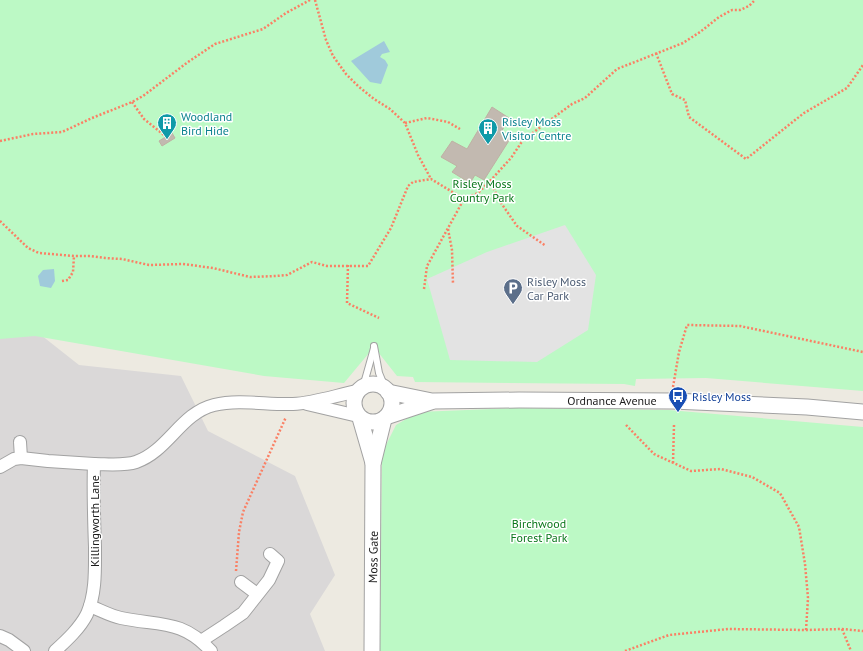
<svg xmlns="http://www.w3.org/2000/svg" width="863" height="651" font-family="'PT Sans',sans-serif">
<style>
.residential{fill:#dad8d8}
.park{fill:#bcf9c5}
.parking{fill:#e3e3e3}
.water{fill:#a0cadb}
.building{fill:#c2b9b0;stroke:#bfb1a3}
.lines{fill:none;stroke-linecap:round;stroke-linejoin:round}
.service-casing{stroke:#a2a2a2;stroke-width:8}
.minor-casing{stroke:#a2a2a2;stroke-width:14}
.tertiary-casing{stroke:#a2a2a2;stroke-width:17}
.path{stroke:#fa8065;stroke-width:2.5;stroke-dasharray:2 2;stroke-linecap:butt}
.service{stroke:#fff;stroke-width:6}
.minor{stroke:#fff;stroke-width:12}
.tertiary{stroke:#fff;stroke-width:15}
.labels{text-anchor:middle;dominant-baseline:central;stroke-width:3;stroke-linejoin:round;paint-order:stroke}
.culture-label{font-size:12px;fill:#0d838f;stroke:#fff;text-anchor:start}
.park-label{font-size:12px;fill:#0b781c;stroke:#fff}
.service-label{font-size:12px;fill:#4e5e75;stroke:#fff;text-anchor:start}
.transit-label{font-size:12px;fill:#164399;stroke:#fff;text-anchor:start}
.street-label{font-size:12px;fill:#1b1b1b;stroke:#fff}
</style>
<rect width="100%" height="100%" fill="#edeae1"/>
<!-- residential -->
<path class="residential" d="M0,324H27L79,365L181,376L208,431L295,476L335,575L310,614L325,651H0Z"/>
<!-- park -->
<g class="park">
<path d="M0,0H863V391L706,378L636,379L635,386L624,384L415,382L413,377L397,376L374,347L344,383L264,376L35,336L0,339Z"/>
<path d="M513,408L669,410L863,427V651H380L382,453L396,425L418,412Z"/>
</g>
<!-- parking -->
<path class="parking" d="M565,225L596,275L588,330L537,362L450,360L427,279L487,252Z"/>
<!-- water -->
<g class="water">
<path d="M384,41L390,52L382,54L380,57L385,60L388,65L381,84L370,82L351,61Z"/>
<path d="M54,269L55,281L51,288L40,286L38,276L43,270Z"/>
</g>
<!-- building -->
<g class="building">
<path d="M492,107L509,118L500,134L510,139L484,180L475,175L470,183L452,172L457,166L441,157L452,141L467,149Z"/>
<path d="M172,133L175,138L162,146L159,141Z"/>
</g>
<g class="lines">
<!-- service casing -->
<g class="service-casing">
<g id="service">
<path d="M374,346L379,373L386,390"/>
<path d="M363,387L374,348"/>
</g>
</g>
<!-- minor casing -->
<g class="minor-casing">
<g id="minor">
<path d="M307,404L358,416"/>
<path d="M20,442L21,458"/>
<path d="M0,467L14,459L21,458L48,461L94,464"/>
<path d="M241,582L257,594"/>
<path d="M90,606C100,610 111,616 121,618C159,626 182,619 211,651"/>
<path d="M0,636L9,640L24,651"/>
<path d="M201,641L224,626L243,613L269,580L278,561L270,554"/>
<path d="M55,651C67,640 80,628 87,614C96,593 95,570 95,547C94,519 93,491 94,464C107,464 124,466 136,462C168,451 181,413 214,405C240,399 267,405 293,404C315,403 337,395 358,391"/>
</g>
</g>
<!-- tertiary casing -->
<g class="tertiary-casing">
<g id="tertiary">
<circle cx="373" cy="403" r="19"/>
<path d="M388,392L432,401L519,400L673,401L807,407L863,412"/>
<path d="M386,417L431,402"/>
<path d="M360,418L373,463"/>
<path d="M372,651L373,464L384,419"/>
</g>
</g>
<!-- path -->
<g class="path">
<path d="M315,0L326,40L333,56L346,74L358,86L374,99L390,109L405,123L418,155L431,179"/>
<path d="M656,53L672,94L685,100L689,117L746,159L804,113L847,88L863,65"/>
<path d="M132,102L144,119L164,135"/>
<path d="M405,123L427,118L448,122L460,129"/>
<path d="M0,141L33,134L62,132L92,118L132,102L143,96L188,62L215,44L263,29L286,13L310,0"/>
<path d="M490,181L499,200L517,226L546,246"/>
<path d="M0,221L28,248L39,253L74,256H90L105,258L122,259L149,265L183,264L213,268L250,277L276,276L287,275L312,262L327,266H368L391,228L408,186L413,182L431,179L464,199"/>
<path d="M448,229L452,250L453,284"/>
<path d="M348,265L347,303L379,318"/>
<path d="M62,281L68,280L73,272L74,256"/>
<path d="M424,289L427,266L464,199L478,193L490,181L511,158L523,140L572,104L585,98L617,69L683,43L700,32L719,17L732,10H740L749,6L755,0"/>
<path d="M673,387L679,352L687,325L740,326L863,352"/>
<path d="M626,425L654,454L691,471L721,469L752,477L780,493L799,527L805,564L808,598L806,630"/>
<path d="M673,463L674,425"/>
<path d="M236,571L239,532L243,512L286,417"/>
<path d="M842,629L851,651"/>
<path d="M625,651L669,635L728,629L806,630L842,629L863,631"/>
</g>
<!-- service -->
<use href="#service" class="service"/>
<!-- minor -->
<use href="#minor" class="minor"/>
<!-- tertiary -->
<use href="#tertiary" class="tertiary"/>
</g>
<!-- icons -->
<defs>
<g id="building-pin" transform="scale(1)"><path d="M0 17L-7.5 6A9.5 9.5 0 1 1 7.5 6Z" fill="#0f9aa8" stroke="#fff"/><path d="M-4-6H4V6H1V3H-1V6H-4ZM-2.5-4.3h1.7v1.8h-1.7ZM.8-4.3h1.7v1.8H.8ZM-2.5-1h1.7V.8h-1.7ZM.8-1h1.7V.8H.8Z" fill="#fff"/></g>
<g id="parking-pin" transform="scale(1)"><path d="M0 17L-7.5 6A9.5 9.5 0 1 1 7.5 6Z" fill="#5c6f8a" stroke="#fff"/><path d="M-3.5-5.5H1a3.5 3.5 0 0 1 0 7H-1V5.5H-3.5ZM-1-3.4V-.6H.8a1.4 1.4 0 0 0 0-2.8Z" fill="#fff"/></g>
<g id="bus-pin" transform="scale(1)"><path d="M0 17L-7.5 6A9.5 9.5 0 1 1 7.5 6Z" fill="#1a4fb4" stroke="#fff"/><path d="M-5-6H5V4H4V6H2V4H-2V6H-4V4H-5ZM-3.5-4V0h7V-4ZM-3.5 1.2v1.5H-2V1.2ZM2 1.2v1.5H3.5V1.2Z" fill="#fff"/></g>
</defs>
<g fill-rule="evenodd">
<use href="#building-pin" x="167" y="123"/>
<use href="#building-pin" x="488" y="128"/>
<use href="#parking-pin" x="513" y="288"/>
<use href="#bus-pin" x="678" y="396"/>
</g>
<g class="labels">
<!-- culture labels -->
<g class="culture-label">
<text x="181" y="116">Woodland<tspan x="181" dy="14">Bird Hide</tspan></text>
<text x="502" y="121">Risley Moss<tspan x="502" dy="14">Visitor Centre</tspan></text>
</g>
<!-- park labels -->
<g class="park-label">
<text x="482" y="183">Risley Moss<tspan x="482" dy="14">Country Park</tspan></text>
<text x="539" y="523">Birchwood<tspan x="539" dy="14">Forest Park</tspan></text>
</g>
<!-- service labels -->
<g class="service-label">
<text x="527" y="281">Risley Moss<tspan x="527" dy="14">Car Park</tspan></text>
</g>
<!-- transit labels -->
<g class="transit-label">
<text x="692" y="396">Risley Moss</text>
</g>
<!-- street labels -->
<g class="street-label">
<text x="612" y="400">Ordnance Avenue</text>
<text transform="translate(94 521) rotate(-90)">Killingworth Lane</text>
<text transform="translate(373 557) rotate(-89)">Moss Gate</text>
</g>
</g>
</svg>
